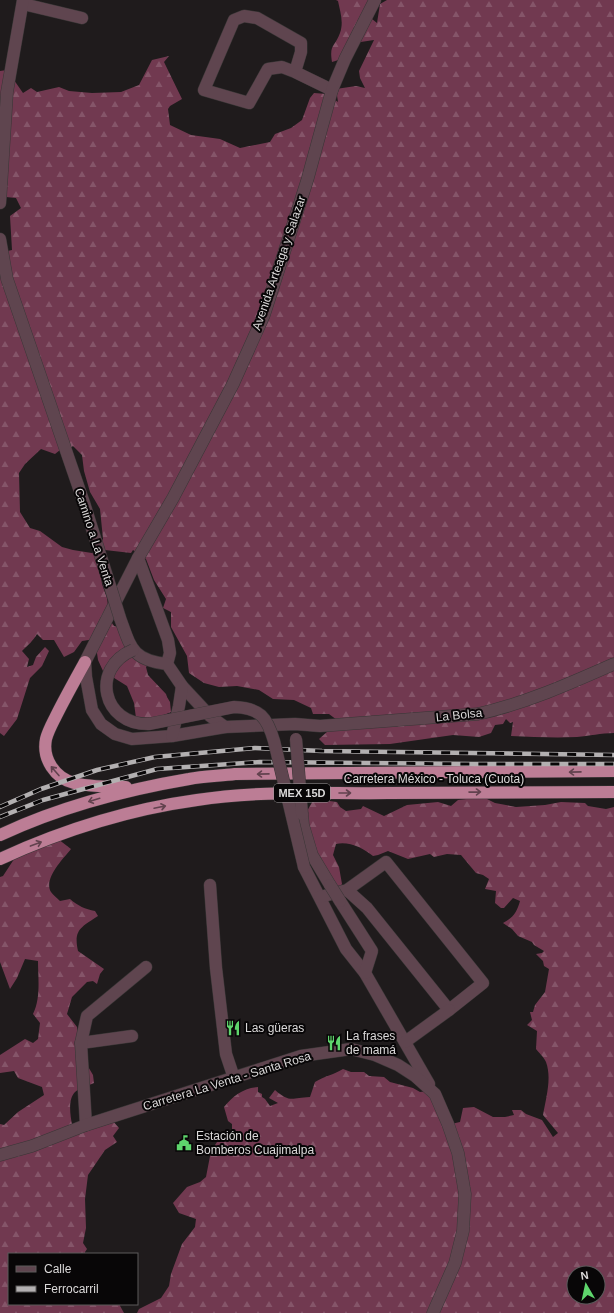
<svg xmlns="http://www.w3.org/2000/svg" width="614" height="1313" font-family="Helvetica,sans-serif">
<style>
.forest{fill:url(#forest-firs);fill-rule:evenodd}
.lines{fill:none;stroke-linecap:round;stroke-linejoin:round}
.minor-casing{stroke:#393636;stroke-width:13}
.highway-casing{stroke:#393636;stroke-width:13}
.minor{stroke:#5f454f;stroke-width:12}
.highway{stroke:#bc7d95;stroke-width:12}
.rail-casing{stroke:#b3b0b1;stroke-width:4.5}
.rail{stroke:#080607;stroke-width:3;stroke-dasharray:9;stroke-linecap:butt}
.minor-bridge-casing{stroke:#393636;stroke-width:13;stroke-linecap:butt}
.minor-bridge{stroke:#5f454f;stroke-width:12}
.oneway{stroke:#62424e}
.labels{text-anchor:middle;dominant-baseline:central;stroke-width:4;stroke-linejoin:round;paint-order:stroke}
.shield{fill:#080607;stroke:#9c9a9a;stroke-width:1}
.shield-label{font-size:11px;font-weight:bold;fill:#dbd9d9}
.street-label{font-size:12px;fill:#dbd9d9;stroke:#080607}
.poi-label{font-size:12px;fill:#dbd9d9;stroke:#080607;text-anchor:start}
</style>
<defs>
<pattern id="forest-firs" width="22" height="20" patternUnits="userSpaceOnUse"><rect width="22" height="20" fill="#713950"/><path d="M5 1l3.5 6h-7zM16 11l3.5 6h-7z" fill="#855569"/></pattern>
</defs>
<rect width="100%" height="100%" fill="#1f1b1c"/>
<!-- forest -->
<g class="forest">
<path d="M336,0H370L372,19L377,23L380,4L387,0H614V733C601,733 589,736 577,737C555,738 533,737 511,736L513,722L510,723L506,719L503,724L495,725L491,733L479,737L453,735L390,744L325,745L319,739L328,731L337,720L329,714H313L311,708L294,700L273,699L259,690L237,686L219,687L204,683L189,673L187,656L171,627V612L163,608L166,599L154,580L146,559L133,550L131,553L105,550L98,545L103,539L100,509L90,492L84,471L82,455L73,446L64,453L60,450L55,454L41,449L25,464L19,473L20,512L30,528L40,531L62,547L73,550L98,554L102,584L107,598L110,620L114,626L128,630L129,640L151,661L146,667L148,675L166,694L167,697L170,702L171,712L159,717L156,721L136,718L134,703L127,686L103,671L98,660L95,639L82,641L74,652L64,657L54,640H43L37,634C33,641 28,645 22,651L29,659L27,667L33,665L36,657L45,647L49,651L42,666L30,678L17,719L4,736L0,733V251L3,252L12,250L10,216L21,208L16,198L6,197L0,206V71L7,70L23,93L31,88L37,92L59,87L69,91L92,93L121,92L139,85L152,60L169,56L164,62L182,99L170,106L168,109L170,125L191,135L220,139L240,148L270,142L275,134L291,128L302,120L310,98L314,93L327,94L338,102L336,89L356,86L365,88L360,78L359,71L374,40L354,43L351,56L332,62C329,44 335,47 340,33C344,22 340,11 338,1Z"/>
<path d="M483,797L495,803L516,807L545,805L561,802L585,803L588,806L606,809L614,807V1313H137L139,1309L161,1298L169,1286L171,1274L182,1244L195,1227L196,1219L179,1213L173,1203L187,1187L200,1182L206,1177L211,1151L217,1142H223L232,1137V1124L228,1121L224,1107C233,1096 243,1088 258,1087V1092L262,1094V1097L265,1099L270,1106L278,1103L269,1098L275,1090C290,1103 291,1098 310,1097L315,1082C325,1076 333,1075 343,1069L351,1072H364L369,1076L384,1077L390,1082L413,1088L420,1092L428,1091L451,1124L460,1122L463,1108L474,1107L493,1117H505L514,1115L512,1110H521L526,1114L542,1120L553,1137L558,1133L543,1115C546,1098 552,1078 546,1062C544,1057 539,1053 536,1049L537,1031L527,1025L532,1020L530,1012H533L535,1005L545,992L549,969L544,966L543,961L536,954L542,953L544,951L534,945L532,942L518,936L512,929L503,923C513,918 517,912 520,901L513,898L504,908H501L495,903L496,891L485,889L489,879L483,875L476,873L461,855L447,854L434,857L430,854L408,859L388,851L378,855L373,856C363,848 349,841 336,844L333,855L339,867L342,884L336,893L320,864L303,817C307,812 310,805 314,799L337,802L340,807L346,811L361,809L363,806L384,816L407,805L438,802L451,806L458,800ZM574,1273H598V1297H574Z"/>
<path d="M58,839L71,849C63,859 43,879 51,892C53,895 57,898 60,901L70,899C78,906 85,909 95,911L98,916C82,927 73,929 78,951L104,969L100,974L97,984L93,981L87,982L72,997L67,1014L77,1027L80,1053L93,1075L94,1083C88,1086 80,1088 75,1092C68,1099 70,1114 72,1124L91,1127L112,1120L119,1128L113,1136L117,1142L105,1150L88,1175L85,1199L86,1228L83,1243L87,1249L85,1252V1254H9V1304H119L124,1313H0V1124L4,1125L18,1112L44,1095L42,1087L18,1078L14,1071L0,1073V1055L25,1039L33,1043L38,1039L40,1023L33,1014C41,998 38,978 38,961L25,959L17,978L10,989L0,962V877L3,876L20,850Z"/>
</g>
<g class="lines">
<!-- minor casing -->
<g class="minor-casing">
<g id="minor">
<path d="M23,4L82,18"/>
<path d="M295,72L301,52V43L257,18L244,16L234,20L204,90L249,103L268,69L282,67L295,72L332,90"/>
<path d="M0,203L7,92L23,0"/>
<path d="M0,239L7,279L84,503L111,589"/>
<path d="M138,558L168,640L170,653L167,664"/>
<path d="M120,618C131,648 132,660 167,664L182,686L210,716L225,727L295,724L320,726L478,714C526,703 569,684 614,664"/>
<path d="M225,727L172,736L132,739L115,734L101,724L92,710L86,677L85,662L138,558L173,498L233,384L264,315L307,181L332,90L345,59L375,0"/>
<path d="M172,736L179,706L182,686"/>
<path d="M302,814L303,825L312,855L330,885"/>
<path d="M304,867L346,949L365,973L429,1084"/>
<path d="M210,885L216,968L226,1054L234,1078"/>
<path d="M320,897L347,890L386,862L483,983L449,1010L367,908L347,890"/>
<path d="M340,901L372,951L365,973"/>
<path d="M405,1042L449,1010"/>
<path d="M81,1043L132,1036"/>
<path d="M86,1125L81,1043L87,1016L146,967"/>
<path d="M0,1155L32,1146L86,1125L301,1056L351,1049L375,1055L398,1065L415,1076L435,1094L448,1124L458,1153L465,1194L463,1231L455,1263L433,1313"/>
</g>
</g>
<!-- highway casing -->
<g class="highway-casing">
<g id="highway">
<path d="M85,662C75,680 65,698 56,716C52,724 48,731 46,739C42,759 55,778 74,783C91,787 109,787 126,787"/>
<path d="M0,835C60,807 124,790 189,779C204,776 220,776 235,774L614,771"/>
<path d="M0,859C61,831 131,809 197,800C260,790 325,794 388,793C464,792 539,792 614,792"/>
</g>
</g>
<!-- minor -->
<use href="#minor" class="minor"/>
<!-- highway -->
<use href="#highway" class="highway"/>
<!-- rail casing -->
<g class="rail-casing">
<g id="rail">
<path d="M0,807L41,789L97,770L155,757L255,748L322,751L614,755"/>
<path d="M0,817L43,800L157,769L260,762L473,764H614"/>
</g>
</g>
<!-- rail -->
<use href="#rail" class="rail"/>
<!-- minor-bridge casing -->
<g class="minor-bridge-casing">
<g id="minor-bridge">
<path d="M111,589L120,618"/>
<path d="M133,650C90,668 102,725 149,724L234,707C260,708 267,717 274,741L304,867"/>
<path d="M296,739L302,814"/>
<path d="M330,885L340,901"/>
</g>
</g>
<!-- minor-bridge -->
<use href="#minor-bridge" class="minor-bridge"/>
</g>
<!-- one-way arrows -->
<defs><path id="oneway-shaft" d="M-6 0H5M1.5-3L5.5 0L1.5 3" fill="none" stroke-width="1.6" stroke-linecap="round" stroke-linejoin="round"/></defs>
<g class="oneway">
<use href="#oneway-shaft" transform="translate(55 771) rotate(-131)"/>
<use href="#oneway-shaft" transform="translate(575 772) rotate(179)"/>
<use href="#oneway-shaft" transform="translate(263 774) rotate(179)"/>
<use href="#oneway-shaft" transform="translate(475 792) rotate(-1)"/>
<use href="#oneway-shaft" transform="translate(345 793)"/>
<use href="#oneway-shaft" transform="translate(94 800) rotate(163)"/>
<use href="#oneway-shaft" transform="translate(160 807) rotate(-12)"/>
<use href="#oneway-shaft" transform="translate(36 844) rotate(-20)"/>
</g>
<!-- icons -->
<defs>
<g id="restaurant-bare" transform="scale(1.2)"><path d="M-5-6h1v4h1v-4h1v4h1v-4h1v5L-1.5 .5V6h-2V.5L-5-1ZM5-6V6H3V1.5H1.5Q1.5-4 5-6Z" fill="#5ed56c" stroke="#080607" stroke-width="2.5" paint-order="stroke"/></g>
<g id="civic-bare" transform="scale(1.2)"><path d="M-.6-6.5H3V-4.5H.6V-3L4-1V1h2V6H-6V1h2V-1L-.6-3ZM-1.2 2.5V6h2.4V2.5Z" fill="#5ed56c" stroke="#080607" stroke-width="2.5" paint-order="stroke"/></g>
</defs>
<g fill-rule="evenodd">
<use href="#restaurant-bare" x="233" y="1028"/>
<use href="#restaurant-bare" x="334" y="1043"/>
<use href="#civic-bare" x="184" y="1143"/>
</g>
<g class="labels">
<!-- shield labels -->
<rect class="shield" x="274" y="784" width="56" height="18" rx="3"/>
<g class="shield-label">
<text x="302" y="793">MEX 15D</text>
</g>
<!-- street labels -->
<g class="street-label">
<text transform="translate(279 263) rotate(-71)">Avenida Arteaga y Salazar</text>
<text transform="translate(94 537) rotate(72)">Camino a La Venta</text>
<text transform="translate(459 715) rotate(-6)">La Bolsa</text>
<text x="434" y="779">Carretera México - Toluca (Cuota)</text>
<text transform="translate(227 1081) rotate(-17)">Carretera La Venta - Santa Rosa</text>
</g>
<!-- poi labels -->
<g class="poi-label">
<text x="245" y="1028">Las güeras</text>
<text x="346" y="1036">La frases<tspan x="346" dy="14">de mamá</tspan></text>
<text x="196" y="1136">Estación de<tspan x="196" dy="14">Bomberos Cuajimalpa</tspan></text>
</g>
</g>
<!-- legend -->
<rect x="8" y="1253" width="130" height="52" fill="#080607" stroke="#5c5a5b"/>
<rect x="16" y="1266" width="20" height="6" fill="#5f454f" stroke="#5c5a5b"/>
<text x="44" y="1273" font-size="12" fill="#dbd9d9">Calle</text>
<rect x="16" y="1286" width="20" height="6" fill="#b3b0b1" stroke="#5c5a5b"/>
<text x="44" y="1293" font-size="12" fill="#dbd9d9">Ferrocarril</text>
<!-- north arrow -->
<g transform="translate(586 1285) rotate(351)"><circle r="19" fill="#080607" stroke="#5c5a5b"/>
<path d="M0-3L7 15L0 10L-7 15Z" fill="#5ed56c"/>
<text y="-6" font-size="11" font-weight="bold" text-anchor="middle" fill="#dbd9d9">N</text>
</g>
</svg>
